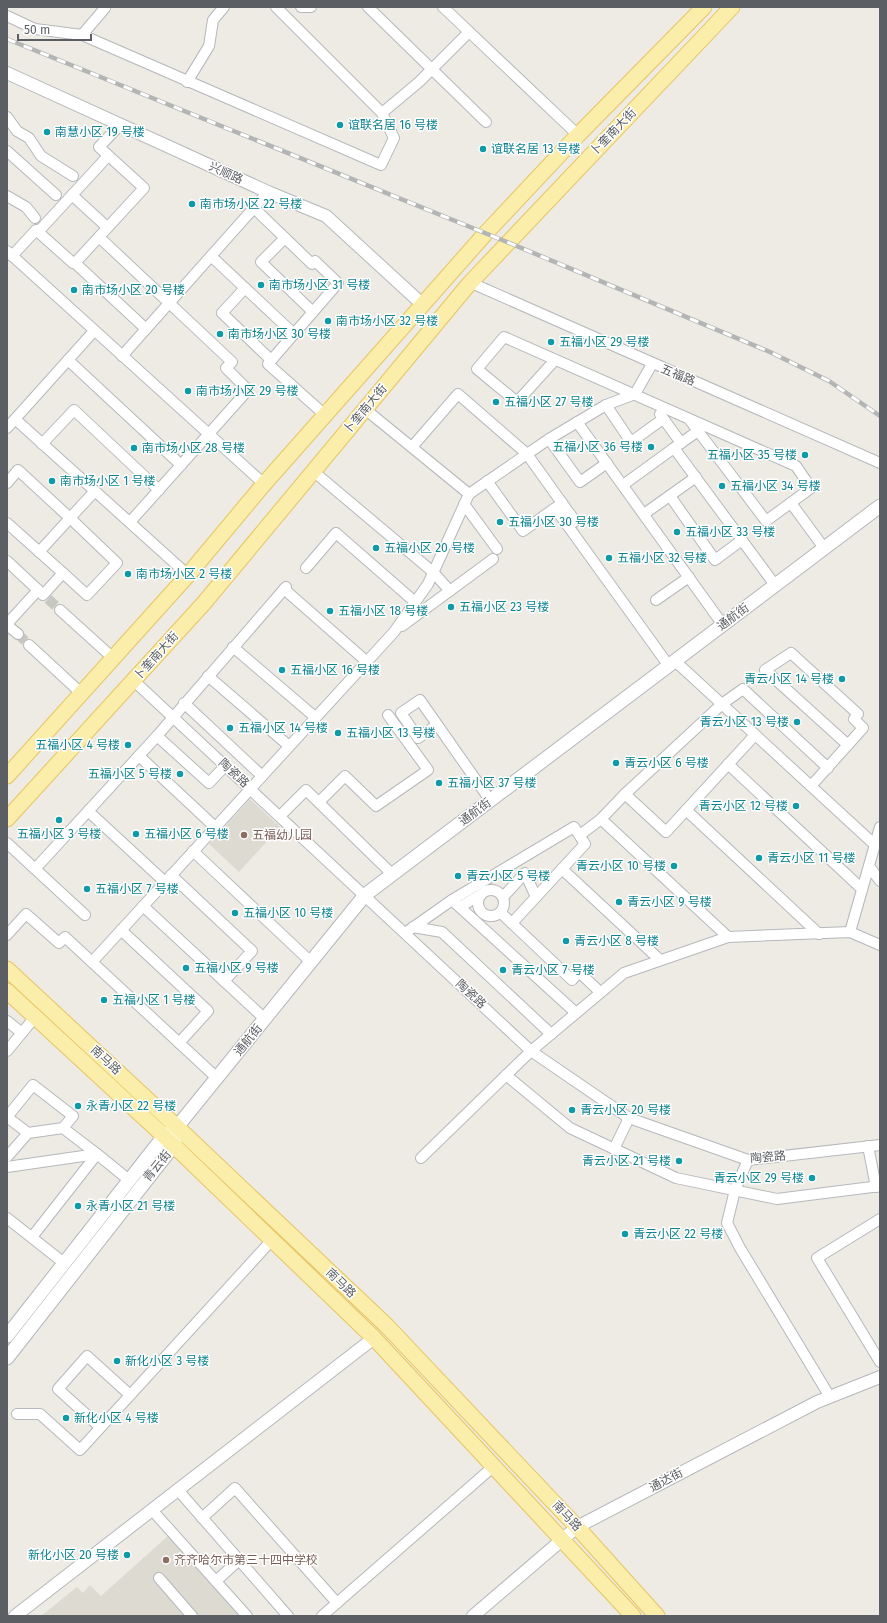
<svg xmlns="http://www.w3.org/2000/svg" width="887" height="1623" font-family="'Fira Sans','Noto Sans SC',sans-serif">
<style>
.education{fill:#dcdad1}
.lines{fill:none;stroke-linecap:round;stroke-linejoin:round}
.minor-tunnel{stroke:#c8c8c3;stroke-width:10;stroke-dasharray:10 5;stroke-linecap:butt}
.minor-casing{stroke:#b5b8bc;stroke-width:12}
.tertiary-casing{stroke:#b5b8bc;stroke-width:14}
.secondary-casing{stroke:#b4b7bc;stroke-width:15}
.primary-casing{stroke:#e8c460;stroke-width:17}
.minor{stroke:#fff;stroke-width:10}
.tertiary{stroke:#fff;stroke-width:12}
.secondary{stroke:#fff;stroke-width:13}
.primary{stroke:#faeeaa;stroke-width:15}
.rail-casing{stroke:#b3b4b4;stroke-width:4.5}
.rail{stroke:#fff;stroke-width:3;stroke-dasharray:9;stroke-linecap:butt}
.culture-dot{fill:#0f9aa8;stroke:#fff;stroke-width:1.5}
.education-dot{fill:#8d6e63;stroke:#fff;stroke-width:1.5}
.labels{text-anchor:middle;dominant-baseline:central;stroke-width:3;stroke-linejoin:round;paint-order:stroke}
.culture-label{font-size:12px;fill:#0d838f;stroke:#fff;text-anchor:start}
.street-label{font-size:12px;fill:#5b5e62;stroke:#fff}
.education-label{font-size:12px;fill:#785e54;stroke:#fff;text-anchor:start}
</style>
<rect width="100%" height="100%" fill="#edebe3"/>
<!-- education -->
<g class="education">
<path d="M250,799L280,827L239,872L209,844Z"/>
<path d="M169,1535L241,1616H41L77,1587L83,1593L90,1585L101,1596Z"/>
</g>
<g class="lines">
<!-- minor-tunnel -->
<g class="minor-tunnel">
<path d="M48,599L60,610"/>
<path d="M18,634L29,645"/>
</g>
<!-- minor casing -->
<g class="minor-casing">
<g id="minor">
<path d="M104,7L105,8L82,35L381,165L394,138L382,113L419,82L469,32"/>
<path d="M276,7L382,113"/>
<path d="M301,7H311"/>
<path d="M368,7L486,122"/>
<path d="M443,7L578,135"/>
<path d="M7,16L35,29L82,35"/>
<path d="M187,82L209,46L213,20L224,7"/>
<path d="M7,117L17,131L29,138L41,156L73,176"/>
<path d="M120,125L99,147L144,188L75,263L146,329"/>
<path d="M7,151L56,195"/>
<path d="M72,195L107,227"/>
<path d="M7,196L26,207L35,218"/>
<path d="M254,208L312,264L315,261L338,283L268,364L325,415"/>
<path d="M38,232L108,156"/>
<path d="M99,237L232,362L226,368L248,390L130,522"/>
<path d="M285,238L261,262L313,312"/>
<path d="M7,251L264,484"/>
<path d="M12,256L36,230L73,263"/>
<path d="M211,256L294,334"/>
<path d="M476,285L880,463"/>
<path d="M245,288L222,313L271,360"/>
<path d="M122,356L268,192"/>
<path d="M68,360L181,465"/>
<path d="M555,360L517,402L477,369L504,337L796,466L811,488L766,521L689,419"/>
<path d="M606,405L631,442L663,419"/>
<path d="M365,409L469,494"/>
<path d="M660,414L681,443"/>
<path d="M15,419L188,575"/>
<path d="M577,422L723,625"/>
<path d="M7,428L94,331"/>
<path d="M698,431L674,448L775,585"/>
<path d="M549,439L580,482L607,463"/>
<path d="M42,444L74,410L159,490"/>
<path d="M412,447L458,394L527,454L562,503"/>
<path d="M313,471L433,572L450,591"/>
<path d="M487,481L523,531L555,508L669,666"/>
<path d="M7,483L18,470L70,518L39,552"/>
<path d="M623,485L674,448"/>
<path d="M670,496L715,560L742,540"/>
<path d="M791,503L824,548"/>
<path d="M464,504L497,549"/>
<path d="M557,507L562,503L575,521L568,526"/>
<path d="M644,514L696,477"/>
<path d="M7,523L63,573L43,595L38,590"/>
<path d="M7,561L38,590L7,624"/>
<path d="M306,568L336,533L415,602"/>
<path d="M63,573L87,595L117,563L70,518L95,491"/>
<path d="M284,589L366,661"/>
<path d="M656,600L689,577"/>
<path d="M60,610L113,658"/>
<path d="M7,625L18,634"/>
<path d="M402,626L493,559"/>
<path d="M29,645L81,693"/>
<path d="M233,647L315,717"/>
<path d="M675,661L875,845"/>
<path d="M208,676L289,746"/>
<path d="M133,680L531,1051L629,1118L748,1160L880,1145"/>
<path d="M184,703L262,776"/>
<path d="M437,725L418,738L401,713L420,700L490,800"/>
<path d="M139,756L215,827"/>
<path d="M728,764L862,889"/>
<path d="M225,766L209,783L157,736L286,587"/>
<path d="M811,786L863,728L854,719L858,714L791,653L765,670L848,745"/>
<path d="M625,794L722,704L743,689L828,768"/>
<path d="M319,802L345,776L376,806L428,770L388,715"/>
<path d="M686,810L819,934"/>
<path d="M88,811L165,882"/>
<path d="M280,816L306,790L392,874"/>
<path d="M601,819L728,937"/>
<path d="M580,835L601,819L625,794L666,832L755,735"/>
<path d="M7,843L85,915"/>
<path d="M193,851L311,962"/>
<path d="M869,866L880,881"/>
<path d="M35,869L157,736"/>
<path d="M562,869L660,960"/>
<path d="M171,875L252,951L224,981"/>
<circle cx="491" cy="903" r="13"/>
<path d="M503,897L525,873L536,897"/>
<path d="M452,900L576,1013"/>
<path d="M143,906L265,1019"/>
<path d="M460,907L480,895"/>
<path d="M501,913L572,980L579,972L600,992"/>
<path d="M413,927L442,932L551,1034"/>
<path d="M121,930L208,1011L179,1043"/>
<path d="M850,932L880,827"/>
<path d="M405,933L452,900L574,827L585,844L512,923"/>
<path d="M7,935L26,914L59,943L65,937L217,1078"/>
<path d="M92,962L394,632L428,584L469,494L549,439L606,405L635,394L652,364"/>
<path d="M7,1021L22,1033"/>
<path d="M7,1051L35,1017"/>
<path d="M506,1075L570,1128L676,1178L777,1199L880,1186"/>
<path d="M868,1146L876,1187"/>
<path d="M614,1149L629,1118"/>
<path d="M7,1157L28,1133L7,1117L33,1085L73,1116L63,1128L28,1133"/>
<path d="M421,1158L531,1051L624,973L728,937L850,932L880,945"/>
<path d="M748,1160L735,1190L727,1223L740,1248L830,1397"/>
<path d="M7,1167L97,1154L63,1128"/>
<path d="M7,1218L64,1263"/>
<path d="M880,1219L817,1258L880,1362"/>
<path d="M32,1237L97,1154L129,1180"/>
<path d="M17,1414H40L80,1450L272,1240"/>
<path d="M100,1427L58,1389L87,1356L130,1395"/>
<path d="M178,1490L288,1616"/>
<path d="M152,1510L247,1616"/>
<path d="M202,1518L235,1488L337,1603"/>
<path d="M159,1578L192,1616"/>
<path d="M216,1581L239,1560"/>
<path d="M322,1616L494,1466"/>
</g>
</g>
<!-- tertiary casing -->
<g class="tertiary-casing">
<g id="tertiary">
<path d="M7,73L268,192L326,216L423,305"/>
<path d="M15,1616L374,1338"/>
<path d="M473,1616L577,1527L817,1402L880,1377"/>
</g>
</g>
<!-- secondary casing -->
<g class="secondary-casing">
<g id="secondary">
<path d="M7,1336L164,1136L177,1127L365,895L880,506"/>
<path d="M7,1358L174,1145L176,1136"/>
</g>
</g>
<!-- primary casing -->
<g class="primary-casing">
<g id="primary">
<path d="M7,776L188,575L264,484L485,234L578,135L704,7"/>
<path d="M7,819L204,603L469,284L732,7"/>
<path d="M7,969L177,1127L387,1326L577,1527L657,1616"/>
<path d="M7,991L164,1136L374,1338L633,1616"/>
</g>
</g>
<!-- minor -->
<use href="#minor" class="minor"/>
<!-- tertiary -->
<use href="#tertiary" class="tertiary"/>
<!-- secondary -->
<use href="#secondary" class="secondary"/>
<!-- primary -->
<use href="#primary" class="primary"/>
<!-- rail casing -->
<g class="rail-casing">
<path id="rail" d="M7,39L507,242L770,352L829,381L880,416"/>
</g>
<!-- rail -->
<use href="#rail" class="rail"/>
</g>
<!-- markers -->
<g class="culture-dot">
<circle cx="340" cy="125" r="4"/>
<circle cx="47" cy="132" r="4"/>
<circle cx="483" cy="149" r="4"/>
<circle cx="192" cy="204" r="4"/>
<circle cx="261" cy="285" r="4"/>
<circle cx="74" cy="290" r="4"/>
<circle cx="328" cy="321" r="4"/>
<circle cx="220" cy="334" r="4"/>
<circle cx="551" cy="342" r="4"/>
<circle cx="188" cy="391" r="4"/>
<circle cx="496" cy="402" r="4"/>
<circle cx="651" cy="447" r="4"/>
<circle cx="134" cy="448" r="4"/>
<circle cx="805" cy="455" r="4"/>
<circle cx="52" cy="481" r="4"/>
<circle cx="722" cy="486" r="4"/>
<circle cx="500" cy="522" r="4"/>
<circle cx="677" cy="532" r="4"/>
<circle cx="376" cy="548" r="4"/>
<circle cx="609" cy="558" r="4"/>
<circle cx="128" cy="574" r="4"/>
<circle cx="451" cy="607" r="4"/>
<circle cx="330" cy="611" r="4"/>
<circle cx="282" cy="670" r="4"/>
<circle cx="842" cy="679" r="4"/>
<circle cx="797" cy="722" r="4"/>
<circle cx="230" cy="728" r="4"/>
<circle cx="338" cy="733" r="4"/>
<circle cx="128" cy="745" r="4"/>
<circle cx="616" cy="763" r="4"/>
<circle cx="180" cy="774" r="4"/>
<circle cx="439" cy="783" r="4"/>
<circle cx="796" cy="806" r="4"/>
<circle cx="59" cy="820" r="4"/>
<circle cx="136" cy="834" r="4"/>
<circle cx="759" cy="858" r="4"/>
<circle cx="674" cy="866" r="4"/>
<circle cx="458" cy="876" r="4"/>
<circle cx="87" cy="889" r="4"/>
<circle cx="619" cy="902" r="4"/>
<circle cx="235" cy="913" r="4"/>
<circle cx="566" cy="941" r="4"/>
<circle cx="186" cy="968" r="4"/>
<circle cx="503" cy="970" r="4"/>
<circle cx="104" cy="1000" r="4"/>
<circle cx="78" cy="1106" r="4"/>
<circle cx="572" cy="1110" r="4"/>
<circle cx="679" cy="1161" r="4"/>
<circle cx="812" cy="1178" r="4"/>
<circle cx="78" cy="1206" r="4"/>
<circle cx="625" cy="1234" r="4"/>
<circle cx="117" cy="1361" r="4"/>
<circle cx="66" cy="1418" r="4"/>
<circle cx="127" cy="1555" r="4"/>
</g>
<g class="education-dot">
<circle cx="244" cy="835" r="4"/>
<circle cx="166" cy="1560" r="4"/>
</g>
<g class="labels">
<!-- culture labels -->
<g class="culture-label">
<text x="348" y="125">谊联名居 16 号楼</text>
<text x="55" y="132">南慧小区 19 号楼</text>
<text x="491" y="149">谊联名居 13 号楼</text>
<text x="200" y="204">南市场小区 22 号楼</text>
<text x="269" y="285">南市场小区 31 号楼</text>
<text x="82" y="290">南市场小区 20 号楼</text>
<text x="336" y="321">南市场小区 32 号楼</text>
<text x="228" y="334">南市场小区 30 号楼</text>
<text x="559" y="342">五福小区 29 号楼</text>
<text x="196" y="391">南市场小区 29 号楼</text>
<text x="504" y="402">五福小区 27 号楼</text>
<text x="643" y="447" text-anchor="end">五福小区 36 号楼</text>
<text x="142" y="448">南市场小区 28 号楼</text>
<text x="797" y="455" text-anchor="end">五福小区 35 号楼</text>
<text x="60" y="481">南市场小区 1 号楼</text>
<text x="730" y="486">五福小区 34 号楼</text>
<text x="508" y="522">五福小区 30 号楼</text>
<text x="685" y="532">五福小区 33 号楼</text>
<text x="384" y="548">五福小区 20 号楼</text>
<text x="617" y="558">五福小区 32 号楼</text>
<text x="136" y="574">南市场小区 2 号楼</text>
<text x="459" y="607">五福小区 23 号楼</text>
<text x="338" y="611">五福小区 18 号楼</text>
<text x="290" y="670">五福小区 16 号楼</text>
<text x="834" y="679" text-anchor="end">青云小区 14 号楼</text>
<text x="789" y="722" text-anchor="end">青云小区 13 号楼</text>
<text x="238" y="728">五福小区 14 号楼</text>
<text x="346" y="733">五福小区 13 号楼</text>
<text x="120" y="745" text-anchor="end">五福小区 4 号楼</text>
<text x="624" y="763">青云小区 6 号楼</text>
<text x="172" y="774" text-anchor="end">五福小区 5 号楼</text>
<text x="447" y="783">五福小区 37 号楼</text>
<text x="788" y="806" text-anchor="end">青云小区 12 号楼</text>
<text x="59" y="834" text-anchor="middle">五福小区 3 号楼</text>
<text x="144" y="834">五福小区 6 号楼</text>
<text x="767" y="858">青云小区 11 号楼</text>
<text x="666" y="866" text-anchor="end">青云小区 10 号楼</text>
<text x="466" y="876">青云小区 5 号楼</text>
<text x="95" y="889">五福小区 7 号楼</text>
<text x="627" y="902">青云小区 9 号楼</text>
<text x="243" y="913">五福小区 10 号楼</text>
<text x="574" y="941">青云小区 8 号楼</text>
<text x="194" y="968">五福小区 9 号楼</text>
<text x="511" y="970">青云小区 7 号楼</text>
<text x="112" y="1000">五福小区 1 号楼</text>
<text x="86" y="1106">永青小区 22 号楼</text>
<text x="580" y="1110">青云小区 20 号楼</text>
<text x="671" y="1161" text-anchor="end">青云小区 21 号楼</text>
<text x="804" y="1178" text-anchor="end">青云小区 29 号楼</text>
<text x="86" y="1206">永青小区 21 号楼</text>
<text x="633" y="1234">青云小区 22 号楼</text>
<text x="125" y="1361">新化小区 3 号楼</text>
<text x="74" y="1418">新化小区 4 号楼</text>
<text x="119" y="1555" text-anchor="end">新化小区 20 号楼</text>
</g>
<!-- street labels -->
<g class="street-label">
<text transform="translate(613 132) rotate(-46)">卜奎南大街</text>
<text transform="translate(226 173) rotate(24)">兴顺路</text>
<text transform="translate(678 375) rotate(23)">五福路</text>
<text transform="translate(365 409) rotate(-50)">卜奎南大街</text>
<text transform="translate(733 617) rotate(-37)">通航街</text>
<text transform="translate(156 656) rotate(-48)">卜奎南大街</text>
<text transform="translate(234 773) rotate(43)">陶瓷路</text>
<text transform="translate(475 812) rotate(-37)">通航街</text>
<text transform="translate(471 994) rotate(43)">陶瓷路</text>
<text transform="translate(248 1040) rotate(-51)">通航街</text>
<text transform="translate(106 1060) rotate(43)">南马路</text>
<text transform="translate(768 1157) rotate(-5)">陶瓷路</text>
<text transform="translate(157 1166) rotate(-51)">青云街</text>
<text transform="translate(341 1283) rotate(44)">南马路</text>
<text transform="translate(666 1480) rotate(-28)">通达街</text>
<text transform="translate(567 1516) rotate(47)">南马路</text>
</g>
<!-- education labels -->
<g class="education-label">
<text x="252" y="835">五福幼儿园</text>
<text x="174" y="1560">齐齐哈尔市第三十四中学校</text>
</g>
</g>
<!-- border -->
<rect width="887" height="1623" fill="none" stroke="#5b5e62" stroke-width="16"/>
<!-- scale -->
<path d="M18 34v6h73v-6" fill="none" stroke="#5b5e62" stroke-width="2"/>
<text x="24" y="34" font-size="12" fill="#5b5e62" stroke="#ffffff" stroke-width="3" paint-order="stroke">50 m</text>
</svg>
